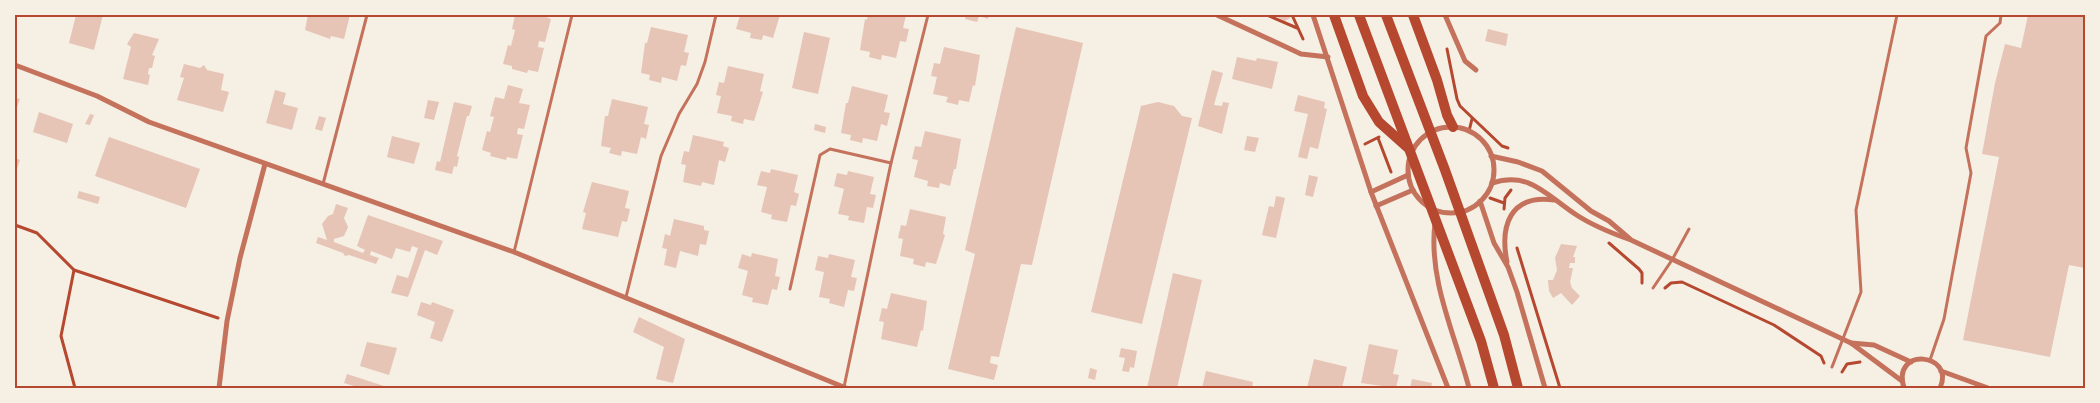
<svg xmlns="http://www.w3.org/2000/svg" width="2100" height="403" font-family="'Titillium Web',sans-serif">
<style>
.building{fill:#e6c5b7}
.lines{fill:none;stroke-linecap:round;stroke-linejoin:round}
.path{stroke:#b5482f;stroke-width:3}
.service{stroke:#c5725c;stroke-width:3}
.minor{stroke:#c5725c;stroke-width:5}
.primary{stroke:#b5482f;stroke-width:10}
.neatline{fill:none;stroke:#b5482f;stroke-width:2}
</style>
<rect width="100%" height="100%" fill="#f6efe4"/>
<!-- building -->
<g class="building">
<path d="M76,15H103L94,50L69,43Z"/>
<path d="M308,15H350L344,39L331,36L330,39L305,30Z"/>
<path d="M515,15H541L551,19L545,42L539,41L538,47L544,48L538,72L528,70L527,73L512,69V66L503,64L508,45L511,46L515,30L512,29Z"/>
<path d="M740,15H780L773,38L763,35L762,40L750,38L751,33L736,29Z"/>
<path d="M868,15H906L903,28L909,29L906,42L900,41L896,58L882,55L881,60L869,57L870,52L860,50L865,19L867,20Z"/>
<path d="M966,15H989L988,19L979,16L977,22L965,19Z"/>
<path d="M1273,15H1290V18L1285,21Z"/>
<path d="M2028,15H2085V268L2069,265L2050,357L1963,340L1999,157L1982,154L1995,83L2005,44L2021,48Z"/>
<path d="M651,27L688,35L684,52L689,53L686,66L681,65L677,81L662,77L661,83L649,80L650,75L641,73L645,43H647Z"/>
<path d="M1016,27L1083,43L1032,265L1021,264L999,357L991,356L990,363L998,365L994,380L948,369L975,254L965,250Z"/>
<path d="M1488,29L1508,34L1506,46L1485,41Z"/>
<path d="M804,32L830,38L818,94L792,88Z"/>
<path d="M134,33L159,39L152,55L155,56L152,68H149L148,74L150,75L148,85L123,79L131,47L127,44Z"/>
<path d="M944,47L980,55L975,86L973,85L969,102L959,100L958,105L946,102L948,97L933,94L937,77L931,76L934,63L940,64Z"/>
<path d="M1237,57L1256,61L1257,58L1278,62L1272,89L1232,79Z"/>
<path d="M184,64L200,68L204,65L207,70L224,74L221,90L229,92L223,112L177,100L184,78L180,77Z"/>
<path d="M728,66L764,74L760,91L763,92L754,121L744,119L743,124L731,121L732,116L717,113L721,96L716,95L719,82L724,83Z"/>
<path d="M1212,70L1223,73L1214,105L1222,106L1223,102L1229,103L1222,134L1198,126Z"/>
<path d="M508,85L523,89L519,103L530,105L524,129L518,128L517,134L523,135L517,159L507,157L506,160L490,156L491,153L482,150L487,131L490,132L494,117L490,116L495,97L504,99Z"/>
<path d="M852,86L888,95L884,112L890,113L887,126L881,124L877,141L863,138L862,143L850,140L851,135L841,133L846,103H848Z"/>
<path d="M275,90L286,93L283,104L298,108L292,130L266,123Z"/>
<path d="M1298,95L1325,102L1324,108L1327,109L1318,149L1310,147L1307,159L1298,157L1308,114L1294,111Z"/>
<path d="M15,98L20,99L15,113Z"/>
<path d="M612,99L648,107L644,124L649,125L646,139L641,137L637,154L622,151L621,156L609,153L611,148L601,146L605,116H608Z"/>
<path d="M428,100L439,102L434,120L424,118Z"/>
<path d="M454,102L472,106L469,116H467L457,156L459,157L457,167L454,166L452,174L435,170L437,161L440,162Z"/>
<path d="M1158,102L1174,106L1182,116L1192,118L1142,324L1091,312L1141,106Z"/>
<path d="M39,112L73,124L67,143L33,132Z"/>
<path d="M90,114L94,115L90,125L85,124Z"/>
<path d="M319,116L326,118L322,131L315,129Z"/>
<path d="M815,124L826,127L825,133L814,130Z"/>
<path d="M925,131L961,139L956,169H954L950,186L940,183L939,188L927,186L928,181L914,177L918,160L912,159L915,146L921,147Z"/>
<path d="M693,135L724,142L723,146L729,148L725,162L719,160L714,185L702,182L701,186L683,182L686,165L681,164L684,151L689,152Z"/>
<path d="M392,136L420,143L414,164L387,157Z"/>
<path d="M1247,136L1259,138L1255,152L1244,150Z"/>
<path d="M109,137L200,169L186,208L95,176Z"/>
<path d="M15,158L20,160L15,175Z"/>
<path d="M771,169L798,175L794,192L799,194L796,206L791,205L787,222L771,219L772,215L761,212L767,187L757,185L761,171L770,173Z"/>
<path d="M848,171L874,177L870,194L876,195L873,208L867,207L864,223L848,220L849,216L838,214L844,189L834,186L837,173L847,175Z"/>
<path d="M1309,175L1318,177L1313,197L1305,195Z"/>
<path d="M592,182L629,191L625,208L630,209L627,222L622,221L618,237L582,229L586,213L583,212Z"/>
<path d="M79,191L100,197L98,204L77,198Z"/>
<path d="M1276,196L1285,198L1276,238L1262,235L1269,206L1274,207Z"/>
<path d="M336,204L348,208L344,218L348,227L344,236L334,239V242L363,253L365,250L357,246L368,215L443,241L437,255L425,250L408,297L391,293L397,275L408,278L418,248L412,246L410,252L396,248L392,259L371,251L370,255L379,258L376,264L349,255L345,256L343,253L316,243L318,237L327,240L322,224L328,216L333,214Z"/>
<path d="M910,209L946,217L943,234L945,235L936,264L926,262L925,267L913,264L914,259L900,256L903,239L898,238L901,225L906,226Z"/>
<path d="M674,219L704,226V230L709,231L706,245L700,244L698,256L680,251L676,268L664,265L667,249L662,248L665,234L670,236Z"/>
<path d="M1561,244L1577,246L1573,257H1575V263H1570L1569,268H1573L1570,282L1572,288L1580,296L1572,305L1561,293L1553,298L1549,291L1548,280H1553L1557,270L1555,258Z"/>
<path d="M752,253L778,259L775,276L780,277L777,290L772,289L768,305L752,302L753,298L742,295L748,271L738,268L742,254L751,257Z"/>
<path d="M829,254L855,260L851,277L857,278L854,291L848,290L844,307L829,303L830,299L819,297L824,272L815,270L818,256L828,258Z"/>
<path d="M1173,273L1202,280L1177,388H1147Z"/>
<path d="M891,293L927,301L923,331L921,330L917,347L881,339L884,322L879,321L882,308L887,309Z"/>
<path d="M421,302L431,305L432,302L454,310L442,342L430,338L435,322L417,315Z"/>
<path d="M639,317L685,339L673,383L656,379L664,347L633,332Z"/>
<path d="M367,342L397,348L389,375L360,366Z"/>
<path d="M1369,344L1398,350L1393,374L1399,375L1396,388L1361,383Z"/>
<path d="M1121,348L1137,351L1134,368L1130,367L1129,372L1122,371L1125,358L1119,357Z"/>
<path d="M1314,359L1347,367L1342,388H1307Z"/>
<path d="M1090,368L1097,370L1095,380L1088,378Z"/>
<path d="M1206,371L1253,382L1252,388H1202Z"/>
<path d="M347,374L390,388H360L344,383Z"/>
<path d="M1412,379L1432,383L1431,388H1410Z"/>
</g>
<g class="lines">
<!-- path -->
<g class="path">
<path d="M1267,15L1297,28"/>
<path d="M1292,15L1303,39"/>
<path d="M1447,49L1457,99L1460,106L1502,146L1508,148"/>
<path d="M1469,131L1472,119"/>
<path d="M1378,138L1391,172"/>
<path d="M1365,144L1379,137"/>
<path d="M1490,198L1504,203"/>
<path d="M1504,209L1505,198L1511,190"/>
<path d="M15,225L37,233L74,270L218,318"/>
<path d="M1609,243L1639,269L1642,273V283"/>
<path d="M1517,248L1560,388"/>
<path d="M74,270L61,336L75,388"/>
<path d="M1665,288L1671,283L1682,282L1774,325L1821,356L1824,363"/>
<path d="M1842,372L1847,364L1860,362"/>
</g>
<!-- service -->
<g class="service">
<path d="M323,184L367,15"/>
<path d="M514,252L572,15"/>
<path d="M1653,288L1672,260L1689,229"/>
<path d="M790,289L820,155L830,149L891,163L928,15"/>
<path d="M626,297L661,156L679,114L697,84L705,62L716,15"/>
<path d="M1930,360L1944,319L1971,173L1966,148L1986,36L2000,23L2001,15"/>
<path d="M1832,367L1861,292L1856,210L1897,15"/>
<path d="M844,387L891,163"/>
</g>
<!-- minor -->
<g class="minor">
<path d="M1217,15L1301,54L1328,57"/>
<path d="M1313,15L1371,192L1448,388"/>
<path d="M1445,15L1465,61L1476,70"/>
<path d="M15,65L97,96L149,122L514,252L846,388"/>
<circle cx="1451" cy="170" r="43"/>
<path d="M1491,156L1518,162L1542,171L1591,211L1609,221L1630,239"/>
<path d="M1492,183C1529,171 1545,194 1575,214C1593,226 1611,233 1631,240L1851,343L1902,381"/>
<path d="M1371,192L1408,175"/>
<path d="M1480,201L1494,243L1508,267L1517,292L1545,388"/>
<path d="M1376,206L1413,190"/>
<path d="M1435,223C1428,280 1455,334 1469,388"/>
<path d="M1507,262C1500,227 1509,194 1554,200"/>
<path d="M1851,343L1874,345L1911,362"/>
<path d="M1941,371L1988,388"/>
<path d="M219,388L227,321L240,258L265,164"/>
<path d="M1904,388C1891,346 1956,353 1940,388"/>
</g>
<!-- primary -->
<g class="primary">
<path d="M1334,15L1363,96L1379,122L1407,147"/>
<path d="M1359,15L1481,341L1494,388"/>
<path d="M1386,15L1445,170L1504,335L1518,388"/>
<path d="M1413,15L1437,80L1447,115L1453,127"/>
</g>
</g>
<!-- border -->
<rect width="2100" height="403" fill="none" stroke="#f6efe4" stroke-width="32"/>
<rect x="16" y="16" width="2068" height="371" class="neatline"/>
</svg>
